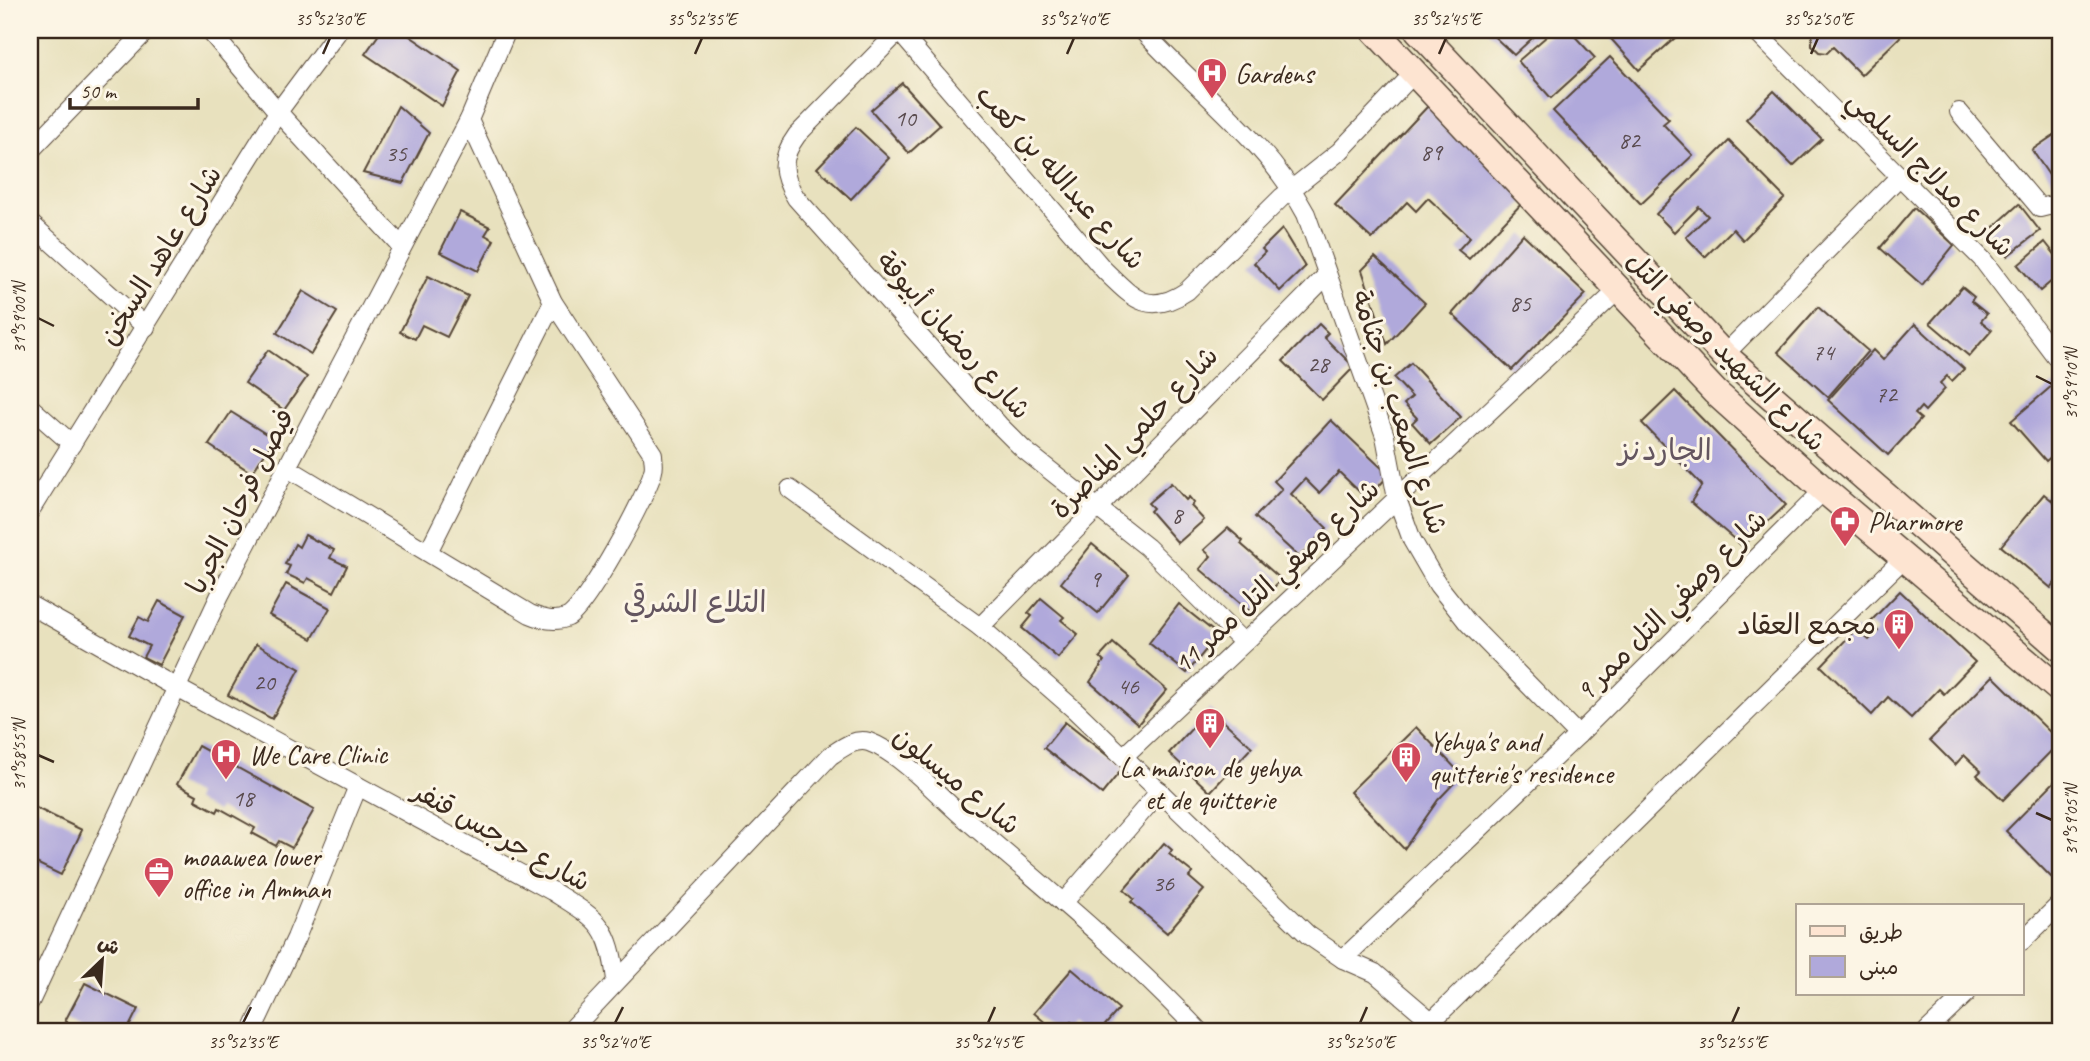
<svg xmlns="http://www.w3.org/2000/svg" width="2090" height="1061" font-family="Caveat,'Playpen Sans Arabic',sans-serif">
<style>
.building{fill:#b0a9db}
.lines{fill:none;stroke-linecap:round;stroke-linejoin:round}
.street-casing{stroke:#554536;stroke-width:20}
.secondary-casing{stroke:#554536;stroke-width:29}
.street{stroke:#fff;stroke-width:18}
.secondary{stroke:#fde4d1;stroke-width:26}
.ticks{fill:none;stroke:#3b2a1e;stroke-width:2.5}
.labels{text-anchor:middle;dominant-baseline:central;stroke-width:6;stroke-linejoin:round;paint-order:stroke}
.number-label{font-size:24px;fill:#584a4d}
.poi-label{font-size:28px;fill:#3b2a1e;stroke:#fcf5e5;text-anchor:start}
.street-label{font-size:28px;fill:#3b2a1e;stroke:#fcf5e5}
.neighbourhood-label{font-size:30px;fill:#645660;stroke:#fcf5e5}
.neatline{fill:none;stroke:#3b2a1e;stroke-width:2.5}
.ticks-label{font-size:18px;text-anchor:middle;fill:#3b2a1e}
</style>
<rect width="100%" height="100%" fill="#fcf5e5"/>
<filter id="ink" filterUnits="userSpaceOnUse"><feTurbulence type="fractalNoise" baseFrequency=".0143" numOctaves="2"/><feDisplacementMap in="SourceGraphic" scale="14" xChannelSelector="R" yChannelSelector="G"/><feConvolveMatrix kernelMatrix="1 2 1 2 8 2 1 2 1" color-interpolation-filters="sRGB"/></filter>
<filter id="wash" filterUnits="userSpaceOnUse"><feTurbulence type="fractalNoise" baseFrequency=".00686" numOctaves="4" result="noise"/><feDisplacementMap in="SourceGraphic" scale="28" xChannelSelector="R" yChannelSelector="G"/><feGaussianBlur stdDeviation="1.57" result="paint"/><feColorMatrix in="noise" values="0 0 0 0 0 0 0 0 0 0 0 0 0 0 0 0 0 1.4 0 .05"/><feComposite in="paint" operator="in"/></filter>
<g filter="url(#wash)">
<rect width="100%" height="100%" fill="#e8e1be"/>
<g id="blocks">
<!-- building -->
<g class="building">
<path d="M382,30H401L461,71L442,106L365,54Z"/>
<path d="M1487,30H1541L1514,55Z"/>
<path d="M1554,30H1569L1595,58L1551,98L1518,61Z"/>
<path d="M1603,30H1684L1639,70Z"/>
<path d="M1819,30H1903L1905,32L1861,75L1833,47L1827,53L1819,52L1812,45V36Z"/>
<path d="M1610,57L1669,119L1663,124L1693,155L1641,204L1553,111Z"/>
<path d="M902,83L940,125L909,153L871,110Z"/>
<path d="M1774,91L1822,139L1793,166L1746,119Z"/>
<path d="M398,106L429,133L403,183L363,173Z"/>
<path d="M1428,106L1526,199L1469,259L1458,250L1470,237L1428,198L1416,211L1407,202L1372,239L1335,205Z"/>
<path d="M856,127L889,158L851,199L817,168Z"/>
<path d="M2060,131V181L2055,184L2032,150Z"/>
<path d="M1729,141L1785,198L1743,240L1733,229L1705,257L1686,237L1708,216L1699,207L1674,232L1656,214Z"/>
<path d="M2019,204L2040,231L2007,256L1988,232Z"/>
<path d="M1914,208L1954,245L1922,285L1880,248Z"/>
<path d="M460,212L490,227L485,235L494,240L478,271L440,252Z"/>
<path d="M1282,229L1305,267L1280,291L1254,263L1265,252L1262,249Z"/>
<path d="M1523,234L1586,294L1512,370L1452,314Z"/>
<path d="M2045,242L2060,261V274L2040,291L2018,265Z"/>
<path d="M1375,257L1425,303L1387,344L1362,270Z"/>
<path d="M428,276L468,296L447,337L422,325L415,339L400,332Z"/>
<path d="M1962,287L1974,297L1971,301L1987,314L1981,321L1992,330L1969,356L1930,323Z"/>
<path d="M303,291L337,312L311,354L277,333Z"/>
<path d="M1818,307L1868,351L1828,397L1778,352Z"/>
<path d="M1319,324L1328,333L1324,337L1354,367L1322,400L1283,361Z"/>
<path d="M1915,324L1964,369L1952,381L1947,376L1940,383L1945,389L1925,411L1921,407L1915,414L1921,419L1888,455L1828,400L1873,350L1883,360Z"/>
<path d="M268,350L307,377L284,410L245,383Z"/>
<path d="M1411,363L1461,417L1431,444L1412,423L1417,418L1404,404L1412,397L1394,378Z"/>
<path d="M2053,385L2060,394V449L2046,461L2011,421Z"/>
<path d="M1675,391L1786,505L1742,546L1691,502L1702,485L1642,423Z"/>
<path d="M231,412L274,439L252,473L209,445Z"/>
<path d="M1331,420L1389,475L1367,499L1339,472L1319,493L1305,479L1291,494L1327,528L1299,557L1255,517L1282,489L1274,481Z"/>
<path d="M1171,483L1186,500L1189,497L1194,503L1191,506L1204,520L1178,543L1150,511L1153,508L1148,503Z"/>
<path d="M2044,494L2060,507V576L2051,588L2001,546Z"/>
<path d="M1228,528L1243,541L1241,544L1281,579L1252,613L1200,569L1211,556L1204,550Z"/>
<path d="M305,535L334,550L330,558L347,566L334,592L308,578L305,583L286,574L290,566L285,564L295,544L299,547Z"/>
<path d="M1092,544L1129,575L1098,613L1061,583Z"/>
<path d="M286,584L330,608L312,639L269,615Z"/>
<path d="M1900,591L1975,662L1944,694L1939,689L1911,718L1888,697L1872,715L1821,666L1856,629L1869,640L1878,631L1869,623Z"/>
<path d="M1041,598L1064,617L1061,620L1078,634L1058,658L1022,628L1032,616L1028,613Z"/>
<path d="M159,601L185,615L159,665L143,657L149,646L129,636L139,617L148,622Z"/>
<path d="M1179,604L1218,635L1187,673L1149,643Z"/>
<path d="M1113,643L1167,690L1138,724L1090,682L1104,661L1100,657Z"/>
<path d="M256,644L300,669L272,719L228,695Z"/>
<path d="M1993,676L2060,742L2003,800L1977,775L1981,771L1964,755L1955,765L1930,740Z"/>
<path d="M1210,709L1252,747L1210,792L1169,753Z"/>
<path d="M1065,722L1123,768L1102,794L1044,748Z"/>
<path d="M1416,727L1462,775L1438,800L1404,849L1350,792Z"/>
<path d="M198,746L314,810L292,848L279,841L276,846L252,833L255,828L219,808L217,812L195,800L197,795L177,784Z"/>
<path d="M2060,776V874L2054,880L2006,831Z"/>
<path d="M30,805L82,830L61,875L30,860Z"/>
<path d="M1164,843L1172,850L1169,854L1193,873L1189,877L1204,890L1167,933L1131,902L1134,899L1124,890Z"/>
<path d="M1072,969L1119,1009L1100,1031H1081L1071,1022L1063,1031H1055L1034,1013Z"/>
<path d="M85,983L138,1009L127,1031H85L65,1021Z"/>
</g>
</g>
</g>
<g filter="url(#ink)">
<use href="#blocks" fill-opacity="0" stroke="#554536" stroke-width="2"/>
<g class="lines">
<!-- street casing -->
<g class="street-casing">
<g id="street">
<path d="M209,30L278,112L401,246"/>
<path d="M898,30L1104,270C1133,298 1148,317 1187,291L1282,197L1340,151L1414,73"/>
<path d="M1142,30C1196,90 1268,142 1306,214L1385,436L1397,499L1412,540L1438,585L1468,623L1578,735"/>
<path d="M1754,30L1982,259L2060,362"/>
<path d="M899,31L797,135C780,158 781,174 796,198L999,425L1023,449L1147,547L1243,642"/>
<path d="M1959,112L2040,208L2060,203"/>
<path d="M30,151L147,30"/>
<path d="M30,223L146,327"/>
<path d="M1724,355L1898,178"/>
<path d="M30,407L72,444"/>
<path d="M286,467L530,614C542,619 555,623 568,617C587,606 648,494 653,471C655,466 653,460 653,454L553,302L469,120"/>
<path d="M790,489L980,627L1076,711L1308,935L1343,959L1375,973L1443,1031"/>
<path d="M30,511L278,112L339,30"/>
<path d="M428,552L553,302"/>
<path d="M30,605L177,688L552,891C598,920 609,923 616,980"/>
<path d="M980,627L1327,275"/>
<path d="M1124,756L1618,290"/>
<path d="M1063,903L1160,791"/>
<path d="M2022,941L2060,904"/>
<path d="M1343,959L1578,735L1824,490"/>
<path d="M30,1002L220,595L469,120L507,30"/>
<path d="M1431,1022L1904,558"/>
<path d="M252,1031L296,938L358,786"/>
<path d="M570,1031L830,756C842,748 854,738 869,742C900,753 936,793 961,815C1042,885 1126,953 1199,1031"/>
<path d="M1927,1031L1967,993"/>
</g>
</g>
<!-- secondary casing -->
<g class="secondary-casing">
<g id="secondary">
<path d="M1374,30L1715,392L1824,490L2060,690"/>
<path d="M1418,30L1724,355L2060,648"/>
</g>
</g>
<!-- street -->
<use href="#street" class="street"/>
<!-- secondary -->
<use href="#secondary" class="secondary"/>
</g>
</g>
<!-- ticks -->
<path class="ticks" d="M323,54L330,38M695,54L702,38M1067,54L1074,38M1439,54L1446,38M1811,54L1818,38M38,318L54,326M2036,376L2052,384M38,755L54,762M2036,813L2052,820M243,1023L251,1007M615,1023L623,1007M988,1023L995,1007M1360,1023L1367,1007M1732,1023L1739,1007"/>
<!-- icons -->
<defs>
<g id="hospital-pin" transform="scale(1.575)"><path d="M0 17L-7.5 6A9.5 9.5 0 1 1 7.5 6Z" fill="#d1495b" stroke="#fcf5e5"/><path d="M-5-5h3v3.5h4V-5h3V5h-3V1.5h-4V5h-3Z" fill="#fff"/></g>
<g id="pharmacy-pin" transform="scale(1.575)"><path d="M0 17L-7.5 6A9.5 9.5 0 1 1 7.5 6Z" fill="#d1495b" stroke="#fcf5e5"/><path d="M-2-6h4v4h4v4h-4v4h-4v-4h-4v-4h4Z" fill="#fff"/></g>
<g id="building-pin" transform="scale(1.575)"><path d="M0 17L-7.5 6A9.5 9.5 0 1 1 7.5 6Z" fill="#d1495b" stroke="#fcf5e5"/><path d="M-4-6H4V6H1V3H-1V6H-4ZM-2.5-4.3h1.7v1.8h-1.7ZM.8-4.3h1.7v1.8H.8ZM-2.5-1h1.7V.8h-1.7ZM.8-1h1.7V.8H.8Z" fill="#fff"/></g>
<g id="office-pin" transform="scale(1.575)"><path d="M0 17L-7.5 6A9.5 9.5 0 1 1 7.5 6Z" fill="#d1495b" stroke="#fcf5e5"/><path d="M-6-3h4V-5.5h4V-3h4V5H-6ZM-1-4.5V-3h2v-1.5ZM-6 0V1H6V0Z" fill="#fff"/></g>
</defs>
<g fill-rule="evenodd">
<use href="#hospital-pin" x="1212" y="73"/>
<use href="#pharmacy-pin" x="1845" y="521"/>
<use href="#building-pin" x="1899" y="624"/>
<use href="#building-pin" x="1210" y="723"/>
<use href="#hospital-pin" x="226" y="754"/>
<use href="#building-pin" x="1406" y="757"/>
<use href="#office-pin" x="159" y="872"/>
</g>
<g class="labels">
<!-- number labels -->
<g class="number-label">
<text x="905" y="118">10</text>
<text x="1629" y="140">82</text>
<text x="1431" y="152">89</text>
<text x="396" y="153">35</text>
<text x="1520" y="303">85</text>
<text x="1823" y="352">74</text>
<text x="1318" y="364">28</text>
<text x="1886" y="394">72</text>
<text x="1177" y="515">8</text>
<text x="1095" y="579">9</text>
<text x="264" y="682">20</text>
<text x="1128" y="686">46</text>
<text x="243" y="798">18</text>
<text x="1163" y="883">36</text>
</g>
<!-- poi labels -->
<g class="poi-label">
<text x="1235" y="73">Gardens</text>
<text x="1868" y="521">Pharmore</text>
<text x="1876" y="624" text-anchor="end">مجمع العقاد</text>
<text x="1429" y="741">Yehya's and<tspan x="1429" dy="32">quitterie's residence</tspan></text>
<text x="249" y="754">We Care Clinic</text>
<text x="1210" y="767" text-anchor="middle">La maison de yehya<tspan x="1210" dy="32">et de quitterie</tspan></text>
<text x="182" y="856">moaawea lower<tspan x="182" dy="32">office in Amman</tspan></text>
</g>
<!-- street labels -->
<g class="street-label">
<text transform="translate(1931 173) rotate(45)">شارع مدلاج السلمي</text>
<text transform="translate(1061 177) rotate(48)">شارع عبدالله بن كعب</text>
<text transform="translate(160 255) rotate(-58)">شارع عاهد السخن</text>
<text transform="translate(954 335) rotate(48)">شارع رمضان أبيوقة</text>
<text transform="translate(1726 351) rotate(45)">شارع الشهيد وصفي التل</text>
<text transform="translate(1400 412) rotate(72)">شارع الصعب بن جثامة</text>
<text transform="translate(1134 432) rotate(-46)">شارع حلمي المناصرة</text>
<text transform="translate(240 501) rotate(-63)">فيصل فرحان الجربا</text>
<text transform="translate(1276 576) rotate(-43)">شارع وصفي التل ممر 11</text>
<text transform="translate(1671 605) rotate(-45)">شارع وصفي التل ممر 9</text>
<text transform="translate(957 780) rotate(39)">شارع ميسلون</text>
<text transform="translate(502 836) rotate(29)">شارع جرجس قنفر</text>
</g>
<!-- neighbourhood labels -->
<g class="neighbourhood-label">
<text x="1665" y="450">الجاردنز</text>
<text x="695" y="602">التلاع الشرقي</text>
</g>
</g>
<!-- margin -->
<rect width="2090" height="1061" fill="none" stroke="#fcf5e5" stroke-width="77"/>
<!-- legend -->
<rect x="1796" y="904" width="228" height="91" fill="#fcf5e5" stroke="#afa495" stroke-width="2"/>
<rect x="1810" y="926" width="35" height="10" fill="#fde4d1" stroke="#afa495" stroke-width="2"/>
<text x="1859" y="939" font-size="21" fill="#3b2a1e">طريق</text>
<rect x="1810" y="956" width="35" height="21" fill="#b0a9db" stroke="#afa495" stroke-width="2"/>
<text x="1859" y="974" font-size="21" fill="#3b2a1e">مبنى</text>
<!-- north arrow -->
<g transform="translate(102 960) rotate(25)" stroke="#fcf5e5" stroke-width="5" paint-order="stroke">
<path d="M0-5L12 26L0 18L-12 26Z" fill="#3b2a1e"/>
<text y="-10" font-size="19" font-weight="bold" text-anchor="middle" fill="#3b2a1e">ش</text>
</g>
<!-- scale -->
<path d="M70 98v10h128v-10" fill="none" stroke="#3b2a1e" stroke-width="3.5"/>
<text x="80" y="98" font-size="21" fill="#3b2a1e" stroke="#fcf5e5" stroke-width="5" paint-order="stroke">50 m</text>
<rect x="38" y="38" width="2014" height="985" class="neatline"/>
<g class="ticks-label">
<text x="330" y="25">35°52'30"E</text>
<text x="702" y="25">35°52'35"E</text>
<text x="1074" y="25">35°52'40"E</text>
<text x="1446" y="25">35°52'45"E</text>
<text x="1818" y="25">35°52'50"E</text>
<text transform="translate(19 318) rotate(-90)" y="6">31°59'00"N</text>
<text transform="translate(2071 384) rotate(-90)" y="6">31°59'10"N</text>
<text transform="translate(19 755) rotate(-90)" y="6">31°58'55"N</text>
<text transform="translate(2071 820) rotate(-90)" y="6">31°59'05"N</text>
<text x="243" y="1048">35°52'35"E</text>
<text x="615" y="1048">35°52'40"E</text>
<text x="988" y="1048">35°52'45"E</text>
<text x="1360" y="1048">35°52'50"E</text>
<text x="1732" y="1048">35°52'55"E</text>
</g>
</svg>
